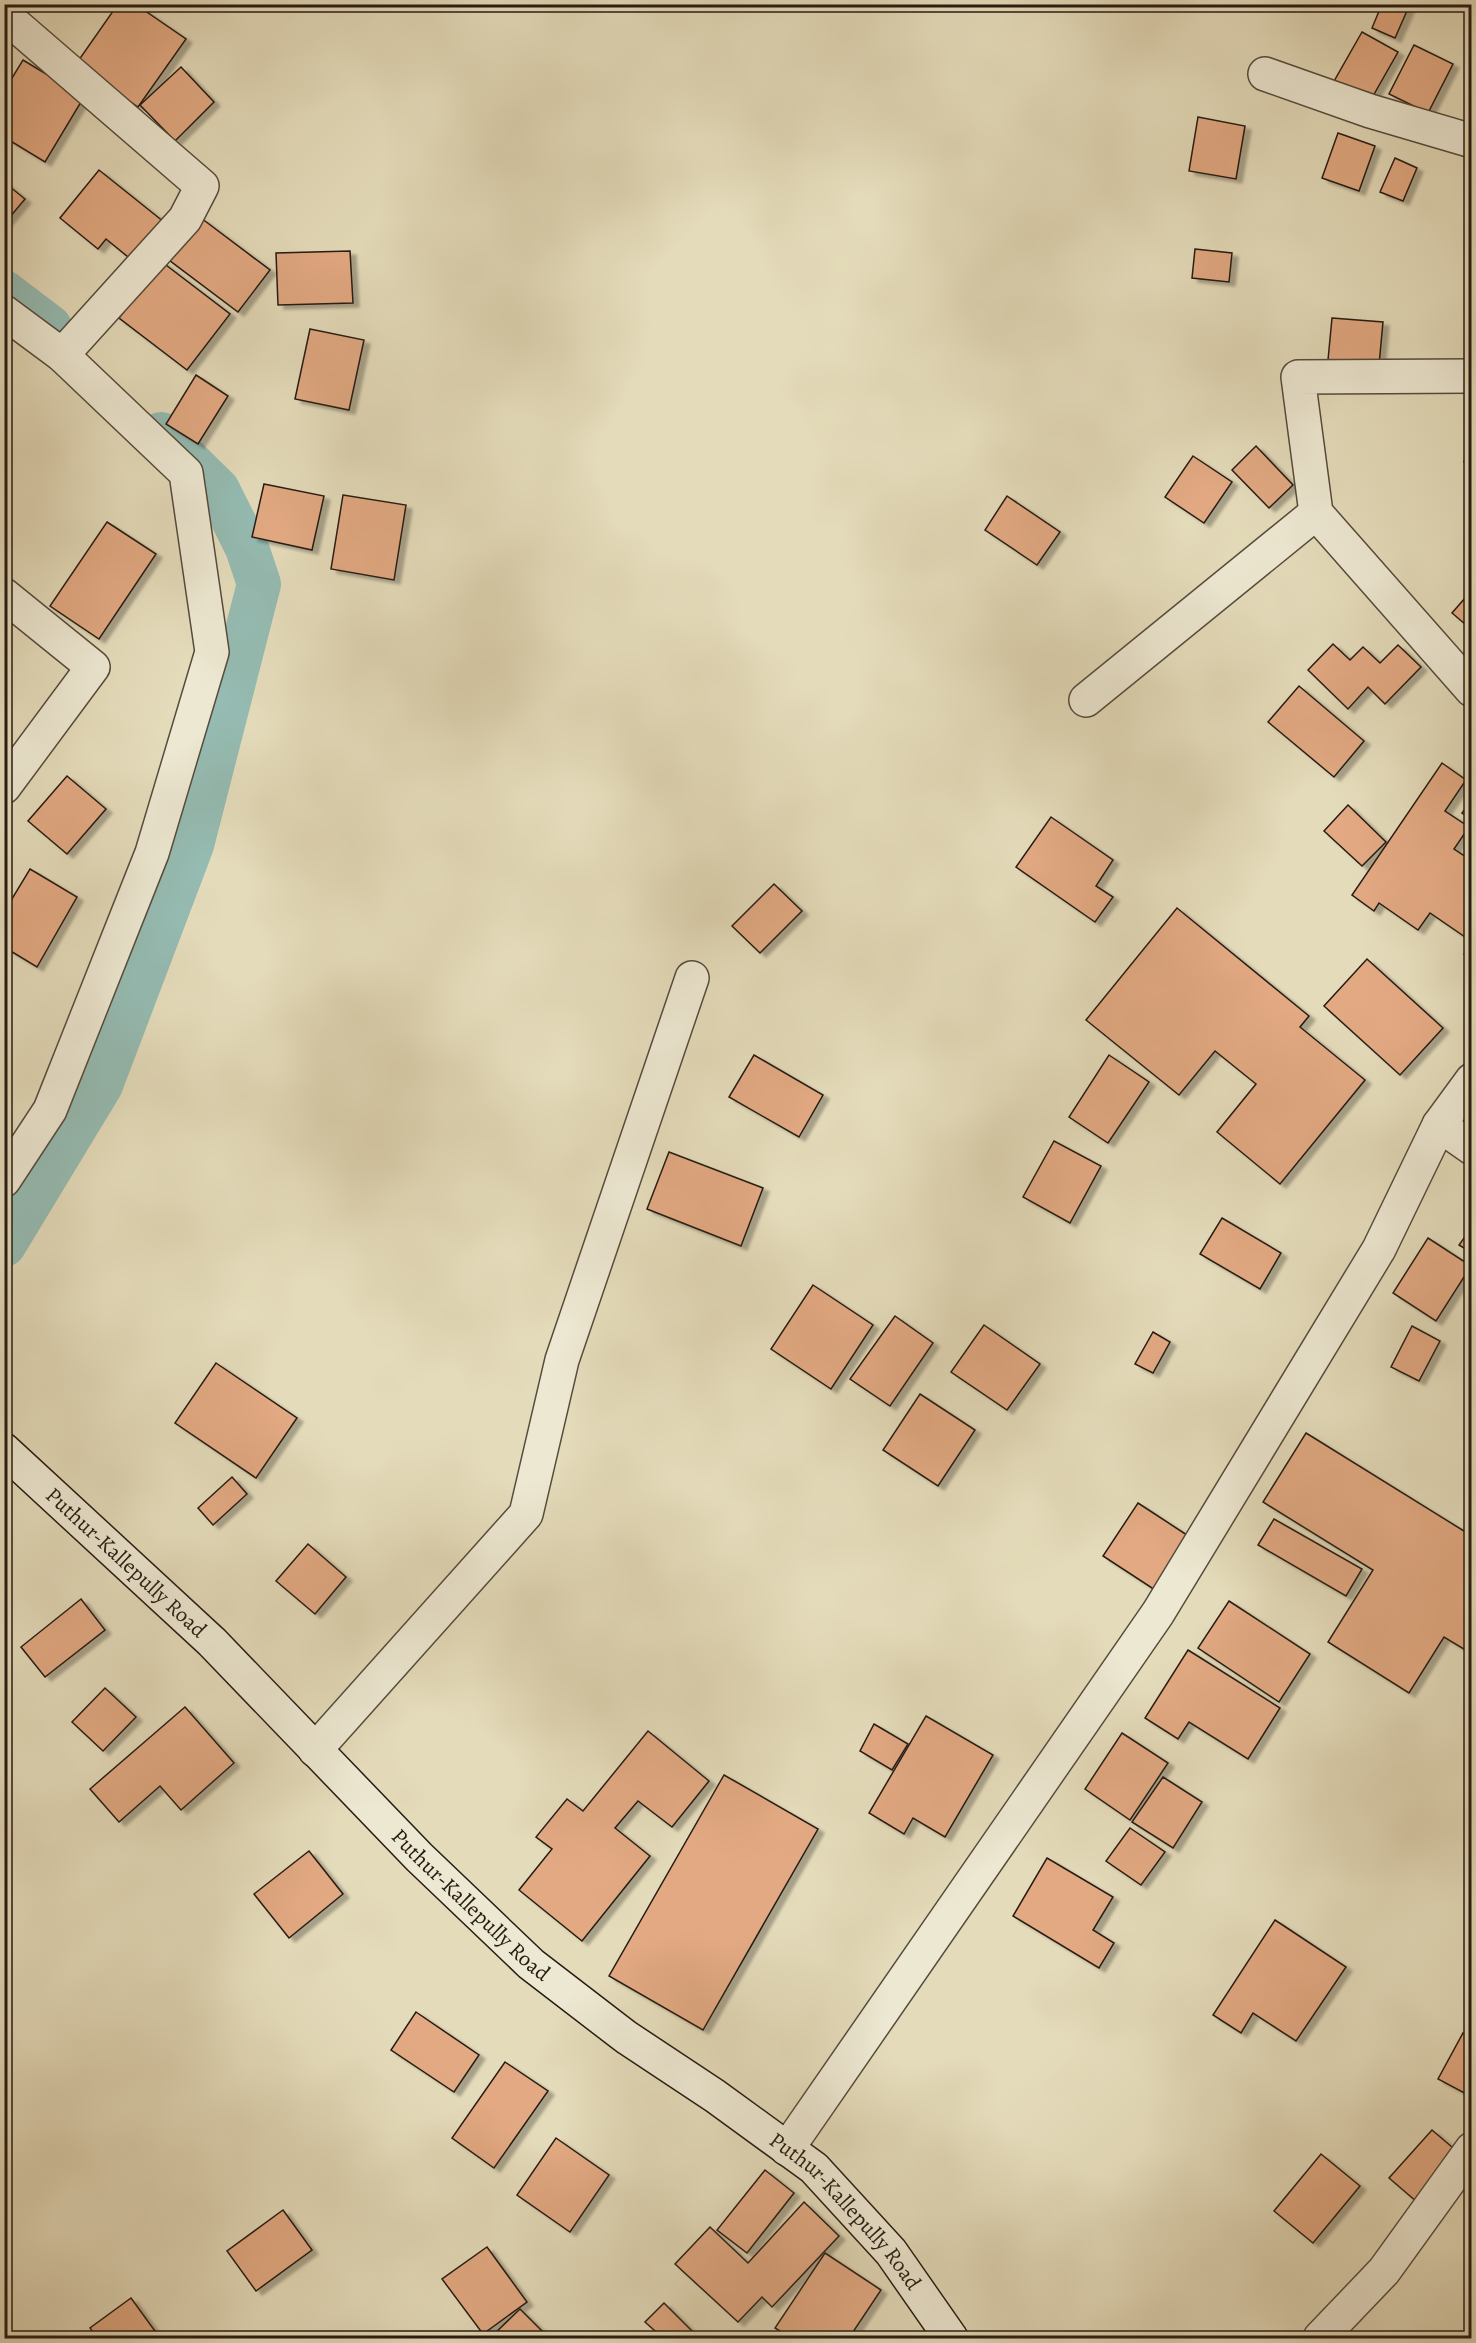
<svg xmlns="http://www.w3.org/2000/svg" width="1476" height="2343" font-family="Alegreya,serif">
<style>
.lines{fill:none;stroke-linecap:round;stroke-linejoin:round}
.canal{stroke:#95bbb2;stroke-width:44}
.building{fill:#e2a982;stroke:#261b13;stroke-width:1.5;filter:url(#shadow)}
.street-casing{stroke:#564b3d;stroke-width:36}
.secondary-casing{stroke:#261b13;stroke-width:36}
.street{stroke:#ede8d2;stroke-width:33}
.secondary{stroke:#ede8d2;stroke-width:33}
.labels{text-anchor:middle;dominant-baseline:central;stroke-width:4.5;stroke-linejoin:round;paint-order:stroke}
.street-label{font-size:22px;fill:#261b13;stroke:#ede8d2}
</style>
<defs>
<filter id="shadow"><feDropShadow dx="6" dy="4" stdDeviation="1.5" flood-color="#0004"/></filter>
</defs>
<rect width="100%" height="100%" fill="#e4dbba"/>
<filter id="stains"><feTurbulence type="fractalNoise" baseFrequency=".00333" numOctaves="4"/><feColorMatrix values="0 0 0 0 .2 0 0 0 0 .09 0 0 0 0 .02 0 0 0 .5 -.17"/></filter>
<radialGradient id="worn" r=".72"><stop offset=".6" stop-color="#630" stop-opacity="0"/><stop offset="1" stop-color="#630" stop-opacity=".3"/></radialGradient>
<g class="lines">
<!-- canal -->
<g class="canal">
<path d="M4,292L50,327"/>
<path d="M4,1245L101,1085L192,845L259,584L247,548L218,490L161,434"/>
</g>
</g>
<!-- building -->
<g class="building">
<path d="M118,4H135L186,39L138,107L76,64Z"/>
<path d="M1382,4H1410L1395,38L1372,28Z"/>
<path d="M1362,32L1398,52L1369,103L1333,83Z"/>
<path d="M1414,45L1453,64L1428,113L1389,94Z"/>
<path d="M23,60L84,97L45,162L4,137V91Z"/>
<path d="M181,67L214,102L175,141L140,105Z"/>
<path d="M1198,117L1245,126L1236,179L1189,171Z"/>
<path d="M1338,133L1375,146L1359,191L1322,178Z"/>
<path d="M1395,158L1417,168L1403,201L1380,192Z"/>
<path d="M99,170L164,222L133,261L106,239L98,249L60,218Z"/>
<path d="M4,182L25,199L4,224Z"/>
<path d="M201,218L270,270L238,312L169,260Z"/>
<path d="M1195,249L1232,253L1229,282L1192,278Z"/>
<path d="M350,251L353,303L278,305L276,253Z"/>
<path d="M162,262L230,314L187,370L119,318Z"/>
<path d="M1332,318L1383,322L1379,365L1328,360Z"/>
<path d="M310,329L364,340L349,410L295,399Z"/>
<path d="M196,375L228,396L198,444L166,424Z"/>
<path d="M1472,436V464L1464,462Z"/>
<path d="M1256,446L1293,485L1269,508L1232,470Z"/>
<path d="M1193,456L1232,482L1204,523L1165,497Z"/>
<path d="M264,484L324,496L312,550L252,537Z"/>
<path d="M343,495L406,505L394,580L331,569Z"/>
<path d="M1007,496L1060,532L1037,565L985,530Z"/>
<path d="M107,522L156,554L99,639L50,606Z"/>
<path d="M1472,590V630L1452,613Z"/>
<path d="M1333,644L1350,660L1363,647L1380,663L1398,645L1421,667L1385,704L1368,687L1348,709L1308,670Z"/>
<path d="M1299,686L1364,741L1334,777L1268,722Z"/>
<path d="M1442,763L1466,780L1445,811L1469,827L1454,849L1472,861V933L1468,939L1430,913L1418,930L1379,903L1374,911L1352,895Z"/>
<path d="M67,776L106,809L67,854L28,821Z"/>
<path d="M1472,799V820L1462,813Z"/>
<path d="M1348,805L1386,842L1362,866L1324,831Z"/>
<path d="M1051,817L1113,860L1096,886L1113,897L1095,922L1016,867Z"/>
<path d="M30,869L77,897L37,967L4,947V912Z"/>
<path d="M774,884L802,911L760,953L732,926Z"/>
<path d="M1177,908L1309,1016L1300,1027L1365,1080L1280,1184L1217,1132L1256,1084L1215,1051L1179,1095L1086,1020Z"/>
<path d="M1472,943V959L1464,954Z"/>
<path d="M1367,959L1443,1028L1400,1075L1324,1006Z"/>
<path d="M754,1055L823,1095L799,1137L729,1097Z"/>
<path d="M1109,1055L1149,1082L1108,1143L1069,1117Z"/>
<path d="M1054,1141L1101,1166L1070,1223L1023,1197Z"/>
<path d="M669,1152L763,1188L741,1246L647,1209Z"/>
<path d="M1222,1218L1281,1253L1260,1289L1200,1254Z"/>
<path d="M1472,1227V1253L1459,1245Z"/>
<path d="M1428,1238L1471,1266L1436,1321L1393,1293Z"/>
<path d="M813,1285L873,1325L831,1389L771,1349Z"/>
<path d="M895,1316L933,1343L890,1406L850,1379Z"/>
<path d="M984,1325L1040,1364L1007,1410L951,1372Z"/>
<path d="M1412,1326L1440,1341L1419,1381L1391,1367Z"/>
<path d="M1153,1332L1170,1342L1153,1373L1135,1364Z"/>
<path d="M216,1363L297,1418L256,1478L175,1423Z"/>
<path d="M920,1394L975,1430L938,1486L883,1450Z"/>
<path d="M1306,1433L1472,1536V1654L1444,1637L1409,1693L1328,1642L1373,1570L1263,1502Z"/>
<path d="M232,1477L247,1494L213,1525L198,1508Z"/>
<path d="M1138,1503L1190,1537L1155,1590L1103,1556Z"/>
<path d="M1274,1519L1362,1569L1346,1596L1258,1545Z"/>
<path d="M308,1544L346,1577L315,1614L276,1581Z"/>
<path d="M81,1599L105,1630L45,1677L21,1647Z"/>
<path d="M1229,1601L1310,1654L1279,1702L1198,1648Z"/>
<path d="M1188,1650L1280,1708L1248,1759L1189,1722L1178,1739L1145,1718Z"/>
<path d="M105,1688L136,1717L103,1751L72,1722Z"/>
<path d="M185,1707L234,1763L181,1810L160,1786L119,1822L90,1789Z"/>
<path d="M926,1716L993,1755L945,1837L913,1818L904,1834L869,1813Z"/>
<path d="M874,1724L908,1744L892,1770L860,1751Z"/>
<path d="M648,1731L709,1781L672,1827L638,1801L615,1828L650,1856L582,1941L519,1890L552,1849L536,1837L567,1799L583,1811Z"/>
<path d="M1122,1733L1168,1763L1130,1820L1085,1789Z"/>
<path d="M724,1775L818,1829L703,2030L609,1976Z"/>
<path d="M1163,1777L1202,1802L1173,1848L1132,1822Z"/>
<path d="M1130,1828L1165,1852L1141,1885L1106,1861Z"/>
<path d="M309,1851L343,1894L289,1938L254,1894Z"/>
<path d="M1047,1858L1113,1897L1093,1930L1114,1943L1099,1968L1013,1916Z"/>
<path d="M1275,1920L1346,1967L1296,2041L1253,2013L1241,2033L1213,2015Z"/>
<path d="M416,2012L479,2055L454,2092L391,2050Z"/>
<path d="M1463,2033L1472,2037V2097L1438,2079Z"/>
<path d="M505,2062L548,2091L494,2168L452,2138Z"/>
<path d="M1432,2130L1459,2153L1417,2202L1389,2178Z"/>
<path d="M556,2138L609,2175L570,2232L517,2195Z"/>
<path d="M1321,2154L1360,2186L1313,2243L1274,2211Z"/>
<path d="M765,2170L794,2193L747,2253L717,2230Z"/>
<path d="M804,2202L839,2236L772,2307L762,2297L738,2322L675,2264L710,2227L748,2263Z"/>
<path d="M283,2210L312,2250L256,2291L227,2251Z"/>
<path d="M487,2247L527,2302L483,2334L442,2279Z"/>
<path d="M825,2253L881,2290L849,2338H791L775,2328Z"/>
<path d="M131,2298L160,2338H97L90,2328Z"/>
<path d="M664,2303L692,2331L685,2338H663L645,2322Z"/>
<path d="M520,2309L543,2332L536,2338H490Z"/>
</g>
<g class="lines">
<!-- street casing -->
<g class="street-casing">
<g id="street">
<path d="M4,15L202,186L185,219L62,355"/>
<path d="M1265,74L1370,111L1472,141"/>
<path d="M4,312L62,355L186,473L212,652L152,853L50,1110L4,1180"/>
<path d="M1472,376L1298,377L1316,513L1472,690"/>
<path d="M4,595L93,667L4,787"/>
<path d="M1086,700L1316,513"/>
<path d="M1439,1125L1472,1148"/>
<path d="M315,1750L526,1514L562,1360L692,978"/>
<path d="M787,2149L1158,1613L1379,1249L1439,1125L1472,1080"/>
<path d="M1320,2338L1384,2271L1472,2149"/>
</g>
</g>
<!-- secondary casing -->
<g class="secondary-casing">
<g id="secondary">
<path id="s1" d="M4,1450L212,1642L419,1857L531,1964L626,2037L715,2096L814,2168L891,2252L951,2338"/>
</g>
</g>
<!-- street -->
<use href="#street" class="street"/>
<!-- secondary -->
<use href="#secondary" class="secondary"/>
</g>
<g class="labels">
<!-- street labels -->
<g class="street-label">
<text stroke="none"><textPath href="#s1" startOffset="166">Puthur-Kallepully Road</textPath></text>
<text stroke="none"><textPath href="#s1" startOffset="652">Puthur-Kallepully Road</textPath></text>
<text stroke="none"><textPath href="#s1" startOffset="1138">Puthur-Kallepully Road</textPath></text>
</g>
</g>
<!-- margin -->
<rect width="1476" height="2343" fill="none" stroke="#e4dbba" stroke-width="24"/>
<rect x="6" y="6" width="1464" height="2331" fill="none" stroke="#261b13" stroke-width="3"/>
<rect x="12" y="12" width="1452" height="2319" fill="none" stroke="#261b13" stroke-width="1.5"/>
<rect width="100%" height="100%" filter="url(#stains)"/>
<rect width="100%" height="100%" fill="url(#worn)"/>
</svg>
